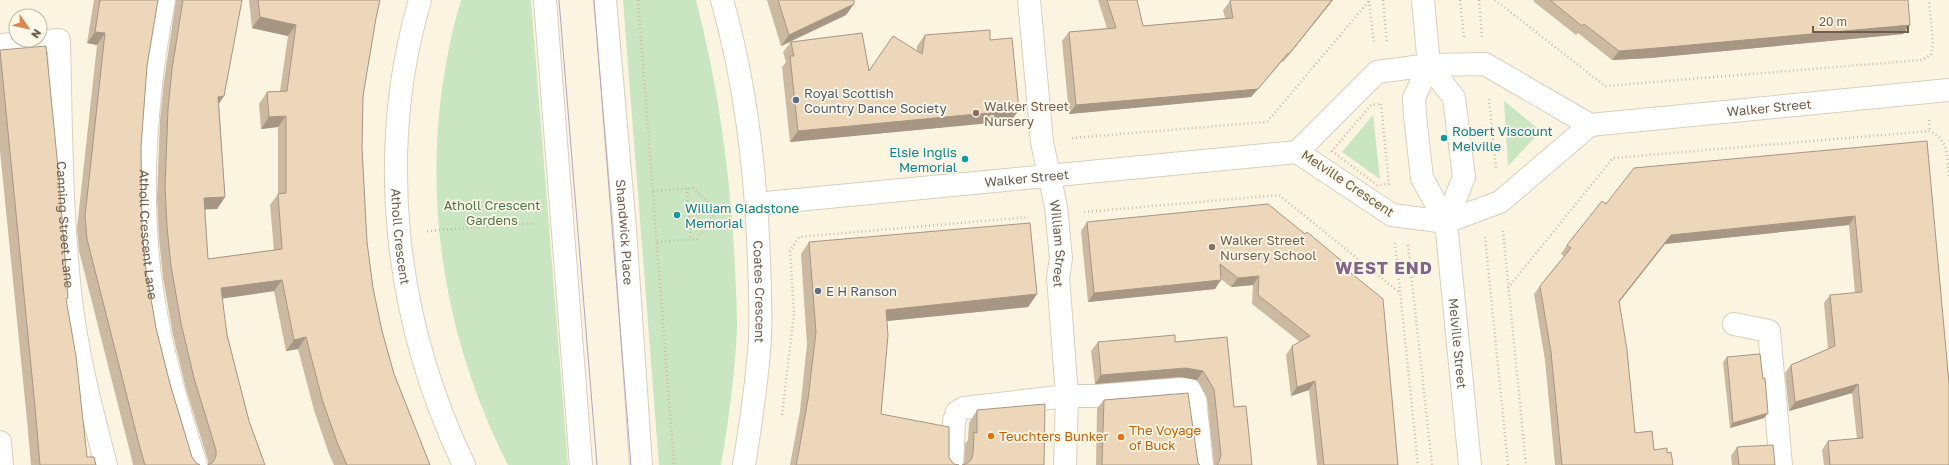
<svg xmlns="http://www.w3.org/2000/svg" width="1949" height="465" font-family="'Golos Text',sans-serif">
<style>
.green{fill:#cae5c2}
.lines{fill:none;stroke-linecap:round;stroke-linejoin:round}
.minor-casing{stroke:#dacfbc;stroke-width:24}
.path{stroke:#d1bb9f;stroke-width:2.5;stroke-dasharray:1 3;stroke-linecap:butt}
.minor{stroke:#fff;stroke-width:22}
.tram{stroke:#b8a2c1;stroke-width:1}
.wall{fill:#ccb9a1}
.shaded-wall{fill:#a69683}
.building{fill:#edd7bb;stroke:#a69683}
.service-dot{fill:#5c6f8a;stroke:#fdf8e7;stroke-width:1.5}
.education-dot{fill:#8d6e63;stroke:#fdf8e7;stroke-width:1.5}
.culture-dot{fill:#0f9aa8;stroke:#fdf8e7;stroke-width:1.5}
.food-dot{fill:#e8710a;stroke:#fdf8e7;stroke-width:1.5}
.labels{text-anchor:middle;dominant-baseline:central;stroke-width:3.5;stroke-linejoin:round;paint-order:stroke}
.service-label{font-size:13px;fill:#4e5e75;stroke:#fdf8e7;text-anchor:start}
.education-label{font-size:13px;fill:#785e54;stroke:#fdf8e7;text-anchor:start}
.street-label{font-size:13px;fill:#6e5d4b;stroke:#fdf8e7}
.culture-label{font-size:13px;fill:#0d838f;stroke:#fdf8e7;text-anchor:start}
.park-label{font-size:13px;fill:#4d7947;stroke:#fdf8e7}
.food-label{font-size:13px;fill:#c56008;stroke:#fdf8e7;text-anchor:start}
.district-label{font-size:17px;font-weight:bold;letter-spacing:1px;fill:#84638b;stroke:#fdf8e7}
</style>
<rect width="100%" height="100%" fill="#faf4e1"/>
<!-- green -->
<g class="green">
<path d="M461,0H531L568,465H508C435,322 415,155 461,0Z"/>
<path d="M623,0H696C717,81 729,164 734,248C735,274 737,301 737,327C735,373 729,419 721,465H659Z"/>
<path d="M1504,101L1541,131L1508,166Z"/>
<path d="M1373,115L1380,179L1342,152Z"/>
</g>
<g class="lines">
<!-- minor casing -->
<g class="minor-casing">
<g id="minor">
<path id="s1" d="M164,0C144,105 136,213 157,319C166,368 181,417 196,465"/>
<path id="s2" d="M420,0C375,154 395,321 464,465"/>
<path d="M545,0L581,465"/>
<path id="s3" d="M605,0L625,229L641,465"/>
<path id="s4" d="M722,0C746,84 756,173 759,260C760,286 761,313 760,339C757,381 751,423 744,465"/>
<path id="s5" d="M1029,0L1042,142L1056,207L1061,258L1058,278L1060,302L1067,396L1065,465"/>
<path id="s6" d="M1423,0L1429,65L1414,98L1415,116L1422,178L1446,222L1470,465"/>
<path id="s7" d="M0,45L59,40C61,124 61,208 70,291C76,350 91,408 106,465"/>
<path d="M1485,64L1590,125L1500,202L1446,222L1392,215L1297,152L1377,72L1429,65Z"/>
<path d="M1429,65L1454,98L1464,177L1446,222"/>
<path id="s8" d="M1590,125L1949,90"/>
<path id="s9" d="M756,204L1297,152"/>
<path d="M1734,324L1769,331L1781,465"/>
<path d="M0,442L2,465"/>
<path d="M952,465L954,421L957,412L964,408L1067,396H1096L1181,389L1190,390L1195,399L1202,465"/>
</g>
</g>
<!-- path -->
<g class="path">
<path d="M638,0L674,465"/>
<path d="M1383,0L1387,43"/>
<path d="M1460,0L1464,37"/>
<path d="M1479,0L1482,37"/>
<path d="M1495,0L1605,86L1922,60L1931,55L1933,43L1929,0"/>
<path d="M1369,1L1374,44"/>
<path d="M1489,99L1496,168"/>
<path d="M1381,104L1389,184L1377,185L1332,151L1371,105Z"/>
<path d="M1929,120L1930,131"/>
<path d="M1072,138L1267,122L1369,1"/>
<path d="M687,188L691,239"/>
<path d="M653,191L693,188L717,211L729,210"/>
<path d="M1084,212L1279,195L1400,293"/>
<path d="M427,231L534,223"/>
<path d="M1503,231L1526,465"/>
<path d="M1485,237L1508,465"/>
<path d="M657,242L697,239L717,211"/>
<path d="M1395,243L1418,465"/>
<path d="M1408,245L1432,465"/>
<path d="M1508,288L1613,158L1930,131C1949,140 1947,158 1949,178"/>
<path d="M782,415L794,314L790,251L799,237L1029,217"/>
</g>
<!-- minor -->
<use href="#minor" class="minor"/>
<!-- tram -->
<g class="tram">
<path d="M559,0L597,465"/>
<path d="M594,0L631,465"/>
</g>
</g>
<!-- wall -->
<g class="wall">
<path d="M94,0H158L147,66L141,147L142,229L146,270L156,328L170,384L192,457L196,463L200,465H133L131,456L79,251L77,228L97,45L87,43Z"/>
<path d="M176,0H242L219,104L225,197L217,209H205L208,259L274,250L270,205L278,194V127L261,129L259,104L267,92L280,91L288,36L252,28L249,0H380L376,18L363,96L362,148L367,242L373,288L382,331L394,374L430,465H334L329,454L314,410L298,349L286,351L274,291L222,298L227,335L249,421L265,465H208V461L186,389L173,335L163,278L159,238L157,199L160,120L164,81Z"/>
<path d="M767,0H854L846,15L791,41L869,71L917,50V46L925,35L990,40L1011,121L790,142L782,67L786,62L783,52L791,42L781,46Z"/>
<path d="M1098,0H1137L1143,26L1225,18L1223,10L1231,0H1333L1283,62L1282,61L1251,97L1069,114L1062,41L1069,32L1107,28Z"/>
<path d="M1534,0H1908L1910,25L1903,34L1650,58L1612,60L1578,33L1576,35L1533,1Z"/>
<path d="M0,50L66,302L87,457L96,465H31L27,420L0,151Z"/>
<path d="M1927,141L1949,465H1824L1822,450L1828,441L1857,439L1852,393L1789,411L1785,373L1791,365L1828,349L1824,303L1830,295L1855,293L1849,225L1665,244L1619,302L1635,433L1654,450L1667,453L1673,465H1555L1545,360L1534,294L1540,286L1564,256L1561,254L1567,245L1606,204Z"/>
<path d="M1087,222L1305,234L1349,267L1347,269L1398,465H1317L1309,390L1291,396L1286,355L1292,346L1300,342L1252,304L1253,285L1231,287L1221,279L1215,289L1088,302L1081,231Z"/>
<path d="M809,242L1037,294L1028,307L887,321L881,414L949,458L954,464L959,465H790L800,411L807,344L801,254Z"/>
<path d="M1227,337L1234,407L1252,465H1214L1207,398L1197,380L1180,377L1095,384L1091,351L1098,342H1175Z"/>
<path d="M1727,357L1768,413L1764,418L1730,428L1723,362Z"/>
<path d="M1104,400L1198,463L1200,465H1096L1097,408Z"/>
<path d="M977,410L1044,465L964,464L965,444L968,440L969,423Z"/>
<path d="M1737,447L1775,465H1732L1731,456Z"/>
</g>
<!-- shaded-wall -->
<g class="shaded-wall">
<path d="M1332,0H1333L1283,62L1289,54Z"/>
<path d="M854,4L846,15L781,46L789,35Z"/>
<path d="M260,17L296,25L288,36L252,28Z"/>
<path d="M1910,25L1903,34L1650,58L1612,60L1619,51Z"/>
<path d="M95,32L105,33L97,45L87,43Z"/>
<path d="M1288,53L1282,61L1251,97L1069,114L1076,105Z"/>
<path d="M224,96L216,108L218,97Z"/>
<path d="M1019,110L1011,121L790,142L798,131Z"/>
<path d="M286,116L278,127L261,129L269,117Z"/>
<path d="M225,197L217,209L196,210L204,198Z"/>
<path d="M1855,216L1849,225L1665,244L1613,310L1619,301L1671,235Z"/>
<path d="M1259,276L1253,285L1231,287L1238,278Z"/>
<path d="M282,280L274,291L213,300L221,288Z"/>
<path d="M1221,280L1215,289L1088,302L1094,293Z"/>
<path d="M1037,294L1028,307L877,322L886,310Z"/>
<path d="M306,337L298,349L286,351L294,340Z"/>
<path d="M1186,368L1203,371L1197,380L1180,377L1095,384L1101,375Z"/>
<path d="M1315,381L1309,390L1291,396L1297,387Z"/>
<path d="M1858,384L1852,393L1789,411L1795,402Z"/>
<path d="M1768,413L1764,418L1730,428L1733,423Z"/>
</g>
<!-- building -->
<g class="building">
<path d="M100,0H158L147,66L141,147L142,229L146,270L156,328L170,384L192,457L196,463L200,465H145L139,444L87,239L85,216L105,33L95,32Z"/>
<path d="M183,0H242L224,96L218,97L225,197L204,198L208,259L282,249L278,194L286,193V116L269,117L267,92L287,91L296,25L260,17L258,0H380L376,18L363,96L362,148L367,242L373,288L382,331L394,374L430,465H347L337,442L322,399L306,337L294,340L282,280L221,288L227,335L249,421L265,465H208L213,462L216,456V450L194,378L181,323L171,266L167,227L165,187L168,109L172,69Z"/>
<path d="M778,0H854V4L789,35Z"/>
<path d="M1107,0H1137L1143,26L1233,18L1230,1L1231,0H1332L1289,54L1288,53L1258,89L1076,105L1069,32L1116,28Z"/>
<path d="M1550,0H1908L1910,25L1657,48L1619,51L1584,24L1582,26Z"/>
<path d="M990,30V40L1012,38L1019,110L798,131L790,56H794L791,42L862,33L869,71L893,36L922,54L925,35Z"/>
<path d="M46,46L59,178L68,298L66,299L76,356L87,457H94L96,465H40L35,407L0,50Z"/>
<path d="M1927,141L1949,383V465H1830L1828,441L1863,438L1858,384L1795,402L1791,365L1835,346L1830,295L1862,292L1855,216L1671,235L1619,301L1627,350L1635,433L1652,431L1654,450L1667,448V453L1671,452L1673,465H1562L1551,352L1540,286L1571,248L1567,245L1602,201L1606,204L1634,168Z"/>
<path d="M1268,204L1305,234L1307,232L1349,267L1346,269L1383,299L1398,465H1324L1315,381L1297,387L1292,346L1310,336L1258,295L1259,276L1238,278L1220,264L1221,280L1094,293L1087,222Z"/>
<path d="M1030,223L1037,294L886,310L888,335L881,414L949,427V458L954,464L959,465H796L798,456L808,399L816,332L809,242Z"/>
<path d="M1175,335V342L1227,337L1234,407L1246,406L1252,465H1217L1219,462L1221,455L1214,389L1203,371L1186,368L1101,375L1098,342Z"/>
<path d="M1760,354L1763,379L1765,378L1768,413L1733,423L1727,357Z"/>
<path d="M1188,393L1198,463L1200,465H1102L1104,400Z"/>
<path d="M1045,404L1044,465H962L966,464L971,460L973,454L974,432L977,433V410Z"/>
<path d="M1773,445L1775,465H1739L1737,447Z"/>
</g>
<!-- markers -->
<g class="service-dot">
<circle cx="796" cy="100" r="4"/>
<circle cx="818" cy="291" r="4"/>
</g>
<g class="education-dot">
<circle cx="976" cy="113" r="4"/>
<circle cx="1212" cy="247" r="4"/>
</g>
<g class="culture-dot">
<circle cx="1444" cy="138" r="4"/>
<circle cx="965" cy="159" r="4"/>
<circle cx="677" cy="215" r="4"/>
</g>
<g class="food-dot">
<circle cx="991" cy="436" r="4"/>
<circle cx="1121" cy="437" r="4"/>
</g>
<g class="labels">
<!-- service labels -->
<g class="service-label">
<text x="804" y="93">Royal Scottish<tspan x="804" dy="15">Country Dance Society</tspan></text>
<text x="826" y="291">E H Ranson</text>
</g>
<!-- education labels -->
<g class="education-label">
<text x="984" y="106">Walker Street<tspan x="984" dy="15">Nursery</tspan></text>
<text x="1220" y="240">Walker Street<tspan x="1220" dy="15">Nursery School</tspan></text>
</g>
<!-- street labels -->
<g class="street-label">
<text stroke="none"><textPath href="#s8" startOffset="180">Walker Street</textPath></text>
<text stroke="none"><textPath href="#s9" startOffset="272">Walker Street</textPath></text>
<text transform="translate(1348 183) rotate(34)">Melville Crescent</text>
<text stroke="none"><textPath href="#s7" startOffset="244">Canning Street Lane</textPath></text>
<text stroke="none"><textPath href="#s3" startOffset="233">Shandwick Place</textPath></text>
<text stroke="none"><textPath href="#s1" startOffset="236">Atholl Crescent Lane</textPath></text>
<text stroke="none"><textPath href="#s2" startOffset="239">Atholl Crescent</textPath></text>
<text stroke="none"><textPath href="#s5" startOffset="246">William Street</textPath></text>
<text stroke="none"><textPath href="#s4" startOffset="295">Coates Crescent</textPath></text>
<text stroke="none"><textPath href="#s6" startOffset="354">Melville Street</textPath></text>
</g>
<!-- culture labels -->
<g class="culture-label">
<text x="1452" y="131">Robert Viscount<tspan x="1452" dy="15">Melville</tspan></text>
<text x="957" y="152" text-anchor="end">Elsie Inglis<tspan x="957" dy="15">Memorial</tspan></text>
<text x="685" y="208">William Gladstone<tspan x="685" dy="15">Memorial</tspan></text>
</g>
<!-- park labels -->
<g class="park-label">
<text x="492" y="205">Atholl Crescent<tspan x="492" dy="15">Gardens</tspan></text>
</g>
<!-- food labels -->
<g class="food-label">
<text x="1129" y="430">The Voyage<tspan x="1129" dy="15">of Buck</tspan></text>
<text x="999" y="436">Teuchters Bunker</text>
</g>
<!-- district labels -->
<g class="district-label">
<text x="1384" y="267">WEST END</text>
</g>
</g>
<!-- north arrow -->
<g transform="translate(28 28) rotate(124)"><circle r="19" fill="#fdf8e7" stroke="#c4baa9"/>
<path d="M0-3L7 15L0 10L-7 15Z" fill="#da8650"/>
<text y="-6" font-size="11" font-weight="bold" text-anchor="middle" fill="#6e5d4b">N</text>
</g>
<!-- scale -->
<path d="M1813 26v6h95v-6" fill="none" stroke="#6e5d4b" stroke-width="2"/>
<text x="1819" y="26" font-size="12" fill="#6e5d4b" stroke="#fdf8e7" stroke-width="3" paint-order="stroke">20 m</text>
</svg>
